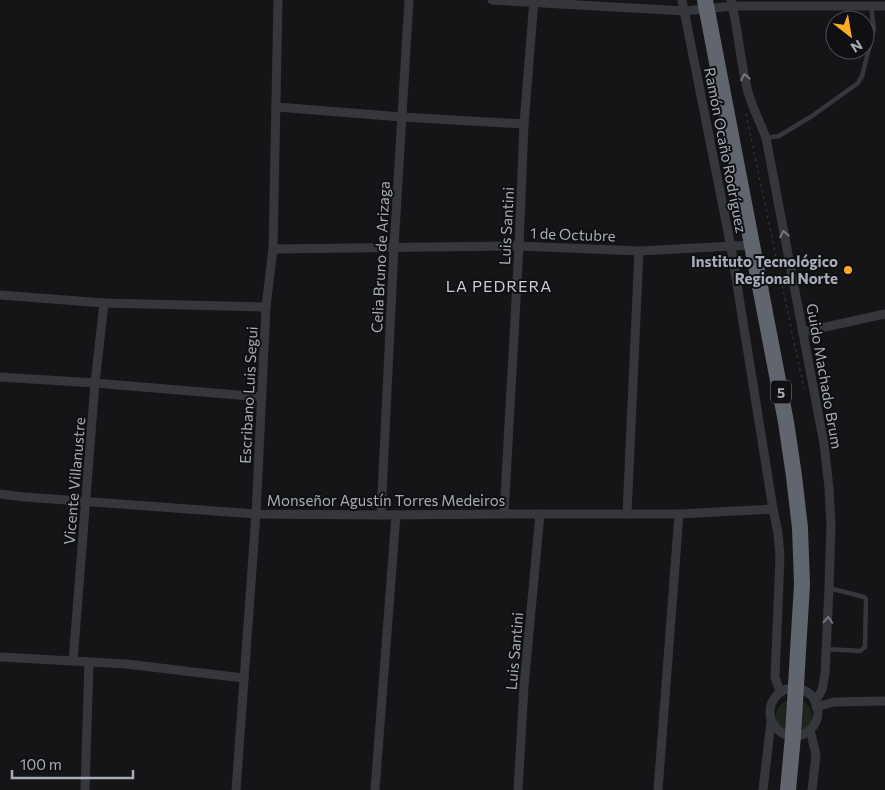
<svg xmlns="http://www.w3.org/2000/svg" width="885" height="790" font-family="Commissioner,sans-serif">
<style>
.green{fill:#1d251d}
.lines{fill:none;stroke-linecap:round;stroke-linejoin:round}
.path{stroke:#3b3e43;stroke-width:1;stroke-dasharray:2.5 4;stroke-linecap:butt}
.lane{stroke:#36373c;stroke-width:4.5}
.street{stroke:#36373c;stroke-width:9}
.highway{stroke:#61656d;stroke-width:16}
.oneway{stroke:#747780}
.poi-dot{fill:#fdaa27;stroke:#101012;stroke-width:2}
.labels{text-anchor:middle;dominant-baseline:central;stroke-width:4;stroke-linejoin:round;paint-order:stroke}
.shield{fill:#101012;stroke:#797d86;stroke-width:1}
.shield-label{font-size:14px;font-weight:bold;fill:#a6acb8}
.street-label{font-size:15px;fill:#a6acb8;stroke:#101012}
.poi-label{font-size:15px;font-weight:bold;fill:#a6acb8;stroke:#101012;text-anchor:end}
.neighbourhood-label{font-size:16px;letter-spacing:1px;fill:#c7cbd4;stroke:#101012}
</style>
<rect width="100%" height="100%" fill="#151517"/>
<!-- green -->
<g class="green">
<path d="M790,700L788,732C770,728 773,703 790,700Z"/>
<path d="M801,700C815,708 817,727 800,732Z"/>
</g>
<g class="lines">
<!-- path -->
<path class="path" d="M746,114L804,389"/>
<!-- lane -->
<g class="lane">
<path d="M766,138L779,136L812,116L858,83L862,76L874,29L871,6"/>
<path d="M826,649L860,651L865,647L866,599L864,597L829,588"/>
</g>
<!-- street -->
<g class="street">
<path d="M492,0L685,11L733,6H885"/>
<path d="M682,0L731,247L773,509L778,533L780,557L775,677L780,692"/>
<path d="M731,0C738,29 740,59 747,88C751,106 760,121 766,138L824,444L829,488L831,526L829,588L825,674L822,690L815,702"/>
<path d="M277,107L402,117L524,124"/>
<path d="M273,249L519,246L639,251L752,245"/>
<path d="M0,295L104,303L266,307"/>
<path d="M803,332L885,314"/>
<path d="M0,377L95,383L262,397"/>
<path d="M0,494L25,497L256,514L381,515L504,514H679L773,509"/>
<path d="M504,514L519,246L524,124L534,0"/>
<path d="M627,514L639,251"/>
<path d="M381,515L394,247L409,0"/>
<path d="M0,657L126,664L244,678"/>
<path d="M73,661L95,383L104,303"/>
<circle cx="794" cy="712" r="24"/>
<path d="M816,707L834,702L885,701"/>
<path d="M810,730L816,755L812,790"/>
<path d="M85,790L89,663"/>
<path d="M236,790L256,514L266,307L273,249L278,0"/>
<path d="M375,790L396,515"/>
<path d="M518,790L524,686L540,514"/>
<path d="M658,790L679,514"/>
<path d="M763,790L771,721"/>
</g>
<!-- highway -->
<path class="highway" d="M705,0L786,422L794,476L800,528L802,584L793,736L788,790"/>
</g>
<!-- one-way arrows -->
<defs><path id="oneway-chevron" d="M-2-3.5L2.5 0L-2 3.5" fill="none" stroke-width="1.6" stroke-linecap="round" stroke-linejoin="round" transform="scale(1.25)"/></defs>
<g class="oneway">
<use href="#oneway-chevron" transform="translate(745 77) rotate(-100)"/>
<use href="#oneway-chevron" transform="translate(784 234) rotate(-101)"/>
<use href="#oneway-chevron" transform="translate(828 620) rotate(-87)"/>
</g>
<!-- markers -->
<circle class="poi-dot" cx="848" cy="270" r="5"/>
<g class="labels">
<!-- shield labels -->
<rect class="shield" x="771" y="380.5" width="20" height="23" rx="4"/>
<g class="shield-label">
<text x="781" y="392">5</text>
</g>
<!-- street labels -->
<g class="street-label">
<text transform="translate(726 150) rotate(79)">Ramón Ocaño Rodríguez</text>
<text transform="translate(506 226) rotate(-87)">Luis Santini</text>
<text transform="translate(573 234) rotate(2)">1 de Octubre</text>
<text transform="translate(380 257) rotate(-87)">Celia Bruno de Arizaga</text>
<text transform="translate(825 376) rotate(80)">Guido Machado Brum</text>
<text transform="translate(248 395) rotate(-87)">Escribano Luis Segui</text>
<text transform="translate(74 481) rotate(-85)">Vicente Villanustre</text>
<text x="386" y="500">Monseñor Agustín Torres Medeiros</text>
<text transform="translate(514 651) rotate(-85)">Luis Santini</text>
</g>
<!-- poi labels -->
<g class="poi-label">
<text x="838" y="261">Instituto Tecnológico<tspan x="838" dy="17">Regional Norte</tspan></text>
</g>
<!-- neighbourhood labels -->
<g class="neighbourhood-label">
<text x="499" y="285">LA PEDRERA</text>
</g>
</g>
<!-- north arrow -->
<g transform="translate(850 35) rotate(149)"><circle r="24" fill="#101012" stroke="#4c4e54"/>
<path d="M0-4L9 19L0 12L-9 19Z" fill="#fdaa27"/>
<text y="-8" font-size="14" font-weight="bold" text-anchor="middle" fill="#a6acb8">N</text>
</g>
<!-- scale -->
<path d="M12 770v8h121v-8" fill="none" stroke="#a6acb8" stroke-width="2.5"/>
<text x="20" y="770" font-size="15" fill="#a6acb8" stroke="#101012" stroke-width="4" paint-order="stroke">100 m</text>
</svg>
